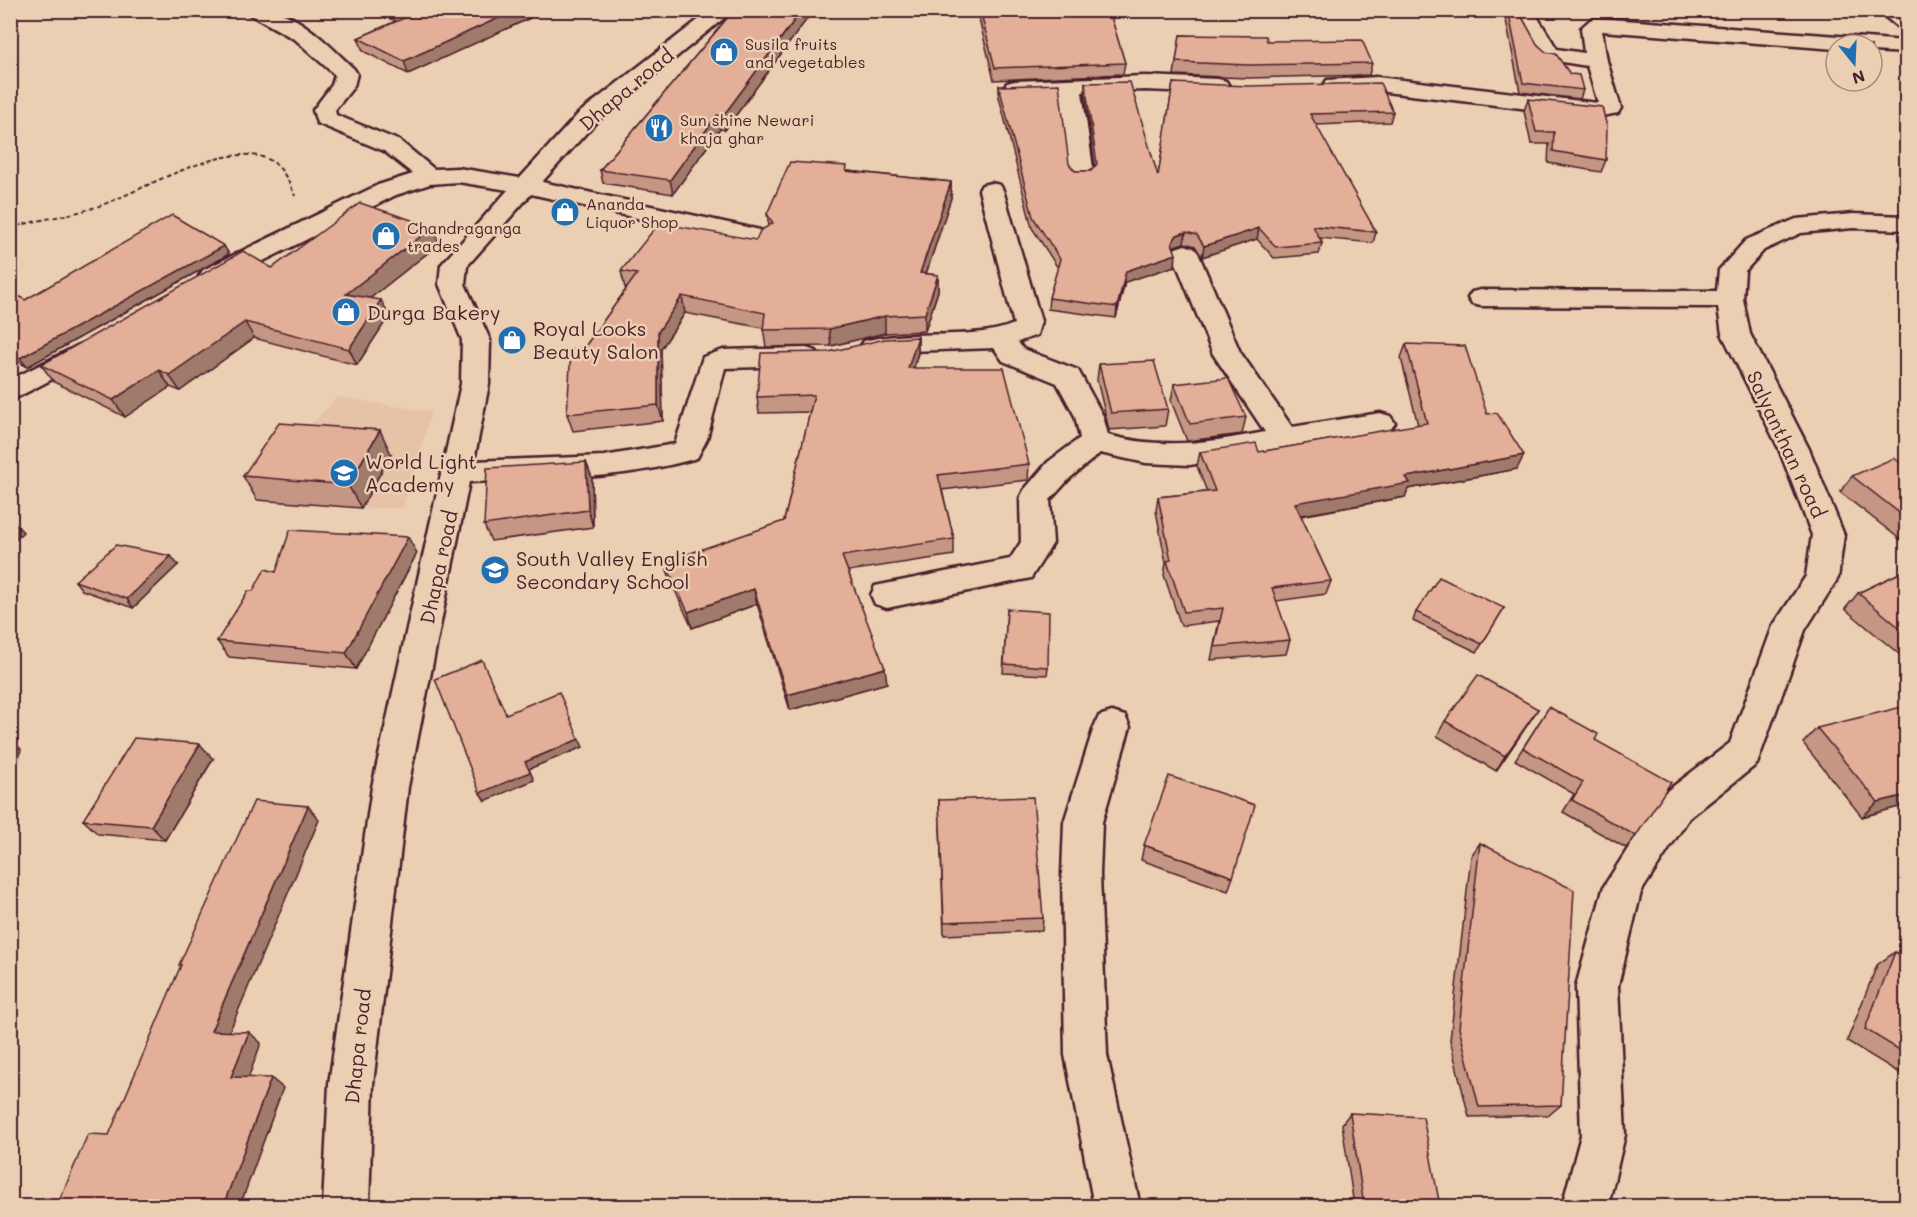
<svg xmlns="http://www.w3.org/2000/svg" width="1917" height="1217" font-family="Mali,sans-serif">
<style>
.built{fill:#e6c2a7}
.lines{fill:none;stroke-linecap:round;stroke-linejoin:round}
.minor-casing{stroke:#4a1f2b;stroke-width:5}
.path{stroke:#4a1f2b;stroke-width:2;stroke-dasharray:4.5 3;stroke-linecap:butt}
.minor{fill:#ebcfb2;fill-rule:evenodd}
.wall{fill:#c49683;stroke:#4a1f2b;stroke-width:1.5}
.shaded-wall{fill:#a07a6a;stroke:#4a1f2b;stroke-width:1.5}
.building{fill:#e4af98;stroke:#4a1f2b;stroke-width:1.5}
.labels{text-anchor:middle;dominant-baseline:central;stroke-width:5;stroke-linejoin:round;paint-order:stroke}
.far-poi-label{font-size:16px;fill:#4a1f2b;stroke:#ebcfb2;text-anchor:start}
.street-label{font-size:20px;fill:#4a1f2b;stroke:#ebcfb2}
.poi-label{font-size:20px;fill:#4a1f2b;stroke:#ebcfb2;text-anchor:start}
</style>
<rect width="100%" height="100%" fill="#ebcfb2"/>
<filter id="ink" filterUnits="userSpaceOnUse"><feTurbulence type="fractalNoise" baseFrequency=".0167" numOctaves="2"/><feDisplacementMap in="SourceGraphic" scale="12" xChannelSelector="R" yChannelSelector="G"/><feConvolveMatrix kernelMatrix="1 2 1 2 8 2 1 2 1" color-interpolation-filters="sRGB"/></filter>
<g filter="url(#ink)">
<!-- built -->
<path class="built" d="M337,397L431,412L403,508H360L292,446Z"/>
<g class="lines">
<!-- minor casing -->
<g class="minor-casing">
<g id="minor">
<path d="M242,10C252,10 265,8 275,11C305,19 332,48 354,69L357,74L354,86L335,110L336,115L400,141L434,169L458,168L520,178L579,113L711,10H734L595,123L542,182L760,230L769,233L773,238L769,243L760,246L531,194L467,266L465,284L490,340L489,384L474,461L604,456L675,444L703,357L723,350L806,348L816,351L820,357L816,363L806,366L725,368L707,439L697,458C622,480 547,479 469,482L408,787L373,1084L369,1206H323L329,1084L372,787L461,384L462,340L439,284L441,265L508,190L458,182L430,184L396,195L221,282L212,284L203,282L199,276L203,270L378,185L413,174L384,151L317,123L313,110L332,85L335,75L296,40Z"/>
<path d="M1513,10H1533L1557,49L1584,53L1581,28L1590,20L1597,18L1906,41V53L1872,51V45H1836V49L1602,31L1607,61L1621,108L1618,113L1597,117L1377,91L1327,90L1324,85L1327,80L1377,77L1598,103L1587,66L1544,59L1535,51Z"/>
<path d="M1877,10H1901L1906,15V30L1899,28Z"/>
<path d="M1145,76L1218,79L1226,81L1229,86L1226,91L1218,93L1145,90L1082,92L1094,175L1090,180H1074L1070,175L1060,93H1007L1004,88L1007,83L1015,81Z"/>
<path d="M991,183L1000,185L1003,190L1041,321L1037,335L1018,342L1023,349L1078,370L1103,416L1108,435C1162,450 1212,442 1265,432L1213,354L1172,253L1176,248L1185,245L1194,248L1198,253L1240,352L1292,427L1380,413L1390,416L1395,423L1390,430L1190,465L1146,463L1100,453L1070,478L1050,500L1053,543L1031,578L887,608L875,604L871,595L875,586L1010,559L1021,542L1020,498L1024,490L1048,462L1080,438L1075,416L1057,383L1003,361L994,348L911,351L874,356L864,353L860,347L864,341C910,329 977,341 1014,324L979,190L982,185Z"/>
<path d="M1853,214L1906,216V230L1853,228L1801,233L1764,250L1745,271L1743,299L1750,334L1809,449L1844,535L1838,578L1805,630L1757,764L1689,818L1641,892L1618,986L1625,1135L1608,1206H1562L1581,1135L1576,986L1604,886L1663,794L1730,743L1773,626L1806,576L1812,535L1779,449L1722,334L1718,307L1481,306L1472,304L1468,298L1472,292L1481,290L1717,291L1719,270L1746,240L1796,219Z"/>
<path d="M85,342L95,345L99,351L95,357L10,401V380Z"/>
<path d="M1112,712L1125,716L1130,727L1102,822L1100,874L1107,1055L1140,1206H1094L1065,1055L1062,874L1064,822L1094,727L1099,716Z"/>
</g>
</g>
<!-- path -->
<path class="path" d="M10,228C39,219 70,216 99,206C141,192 231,135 273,162C284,170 290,184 295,196"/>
<!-- minor -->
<use href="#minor" class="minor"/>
</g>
<!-- wall -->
<g class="wall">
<path d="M367,10H528L530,18L408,74L363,51L358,38L396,21Z"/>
<path d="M734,10H808L809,16L725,130L720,129L673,194L603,183L600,170Z"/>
<path d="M979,10H1109L1125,63L1123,74L994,80L979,19Z"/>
<path d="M1504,10H1518L1537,44L1583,90L1580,99L1520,92Z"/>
<path d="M1180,35L1267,41L1372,63L1369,75L1247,78L1174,75Z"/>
<path d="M1085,83L1158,176L1173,83L1393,112L1390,122L1316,125L1376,232L1373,243L1320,238L1322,243L1319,254L1274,258L1257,239L1202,257L1195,246L1184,243L1175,246L1174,248L1175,266L1125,282L1116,318L1048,309L1049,298L1058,268L1032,228L999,97V86L1075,171H1091L1095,166L1085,94Z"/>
<path d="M1528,99L1606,160L1601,172L1548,163L1549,144H1531L1524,111Z"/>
<path d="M848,171L951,182V198L926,274L938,275V291L925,331L885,333L831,346L766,347L763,328L685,313L661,349L663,421L573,431L567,414L584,348L627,288H625L621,271L756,240L769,226L767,214Z"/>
<path d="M439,244L370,298L389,316L357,365L254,338L180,391L170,387L125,417L54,382L41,365Z"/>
<path d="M229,254L27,367L10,356V290L25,300Z"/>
<path d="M918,337V353L914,368L1029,464L1028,480L942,490L954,539V555L848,571L887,683L790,710L757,604L692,628L669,577L665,562L784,521L810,412L759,413L757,397L829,352Z"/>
<path d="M1406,344L1487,414L1517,469L1408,489L1405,497L1301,516L1331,581L1326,594L1276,601L1290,640L1286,654L1211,660L1219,621L1181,626L1164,575L1166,563L1156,511L1158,497L1207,492L1197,466L1200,452H1259L1418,425L1401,358Z"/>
<path d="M1099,364L1168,409L1165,426L1109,430L1097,380Z"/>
<path d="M1174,384L1246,417L1242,434L1187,441L1171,401Z"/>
<path d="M391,454L361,508L257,500L243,476Z"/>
<path d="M586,462L592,478L593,527L491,541L484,525Z"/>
<path d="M1906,467V544L1840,492L1852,476Z"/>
<path d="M417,553L356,669L229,657L217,641L253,591L276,572Z"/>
<path d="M178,565L133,608L82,590L75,581Z"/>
<path d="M1906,570V660L1845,609L1858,593Z"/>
<path d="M1504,608L1477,652L1413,621L1416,612Z"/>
<path d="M1007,609L1048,667L1047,675L1003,673Z"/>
<path d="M1549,707L1595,740L1636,836L1626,848L1563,812L1574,794L1515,760Z"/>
<path d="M1538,709L1496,771L1437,736L1445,721Z"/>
<path d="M1817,728L1906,805L1862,817L1803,743Z"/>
<path d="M213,759L165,840L98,834L83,820Z"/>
<path d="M939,800L1043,918L1042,931L944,935Z"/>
<path d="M1480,843L1561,1105L1549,1115L1469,1117L1450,1040L1471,856Z"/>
<path d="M1144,845L1233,877L1228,891L1141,860Z"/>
<path d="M1895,952L1906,958V1077L1847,1041L1877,965Z"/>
<path d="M1350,1113L1440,1206H1354L1342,1124Z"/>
</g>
<!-- shaded-wall -->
<g class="shaded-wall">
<path d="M516,10H528L530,18L408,74L404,61Z"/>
<path d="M802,10H808L809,16L725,130L723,116Z"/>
<path d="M717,115L720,129L673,194L670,180Z"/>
<path d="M951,182V198L921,289L920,273Z"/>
<path d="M433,227L439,244L354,311L346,294Z"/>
<path d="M1259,228L1257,239L1202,257L1204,246Z"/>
<path d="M1186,232L1184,243L1175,246L1170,254L1172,243L1177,235Z"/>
<path d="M224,246L229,254L27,367L20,358Z"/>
<path d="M1176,254L1175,266L1125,282L1116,318L1117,307L1126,271Z"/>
<path d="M938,275V291L925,331V314Z"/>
<path d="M682,296L685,313L661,349L663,421L658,405V332Z"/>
<path d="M381,300L389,316L357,365L349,349Z"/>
<path d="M885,316V333L831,346L829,329Z"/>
<path d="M245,322L254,338L180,391L169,375Z"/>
<path d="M918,337V353L908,384V368Z"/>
<path d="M159,370L170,387L125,417L113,400Z"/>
<path d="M380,430L391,454L361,508L348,485Z"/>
<path d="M1524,455L1517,469L1408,489L1405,497L1291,517L1295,503L1406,477Z"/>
<path d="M586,462L592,478L593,527L588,510Z"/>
<path d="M10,518L23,532L10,545Z"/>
<path d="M408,537L417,553L356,669L346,653Z"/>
<path d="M171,556L178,565L133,608L127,599Z"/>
<path d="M754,589L757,604L692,628L688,612Z"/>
<path d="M885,668L887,683L790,710L787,695Z"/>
<path d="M1538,709L1528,724L1496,771L1505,756Z"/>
<path d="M10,739L21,749L10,799Z"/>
<path d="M579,739L583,747L529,769L534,780L485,801L480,793L525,762Z"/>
<path d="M200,744L213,759L165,840L151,826Z"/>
<path d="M1906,795V805L1862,817L1878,802Z"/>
<path d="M308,806L319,820L225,1042L211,1031Z"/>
<path d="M249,1032L261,1043L245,1087L231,1077Z"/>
<path d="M271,1078L283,1088L240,1206H223Z"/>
</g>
<!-- building -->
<g class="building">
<path d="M395,10H516L404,61L358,38L409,16Z"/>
<path d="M734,10H802L723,116L717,115L670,180L600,170Z"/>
<path d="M980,10H1109L1125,63L995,68Z"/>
<path d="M1508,10H1518L1537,44L1546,52L1556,54L1570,74L1579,75L1583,90L1523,83Z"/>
<path d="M1180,35L1266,36L1267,41L1362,40L1372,63L1249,65L1176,62Z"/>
<path d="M1130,82L1158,176L1173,83L1249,86L1380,83L1393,112L1310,114L1376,232L1313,226L1322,243L1276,247L1259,228L1204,246L1197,235L1186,232L1177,235L1172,243L1176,254L1126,271L1117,307L1049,298L1060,259L1033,217L999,86L1059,84L1069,164L1075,171H1091L1097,164L1085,83Z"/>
<path d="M1528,99L1602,107L1607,127L1606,160L1553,151L1554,132H1536Z"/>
<path d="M790,162L847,166L846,171L951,182L920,273L938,275L925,314L885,316L829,329L763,330L765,313L682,296L658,332V405L567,414L571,350L584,348L637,274L621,271L659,223L756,240L760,231L773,223L767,214Z"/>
<path d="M360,203L433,227L346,294L381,300L349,349L245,322L169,375L159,370L113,400L41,365L243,251L272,268Z"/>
<path d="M172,215L224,246L20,358L10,352V290L25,300Z"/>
<path d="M918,337L908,368H1004L1029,464L938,475L954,539L842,556L885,668L787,695L754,589L688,612L665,562L784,521L814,395L757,397L761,353L829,352L885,339Z"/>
<path d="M1406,344L1465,346L1487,414L1497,413L1524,455L1406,477L1410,483L1295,503L1331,581L1272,588L1290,640L1214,647L1223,608L1184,612L1167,561L1171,560L1158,497L1215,491L1200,452L1256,443L1259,452L1427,423Z"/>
<path d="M1154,361L1168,409L1111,413L1099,364Z"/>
<path d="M1228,378L1246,417L1190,424L1174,384Z"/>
<path d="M279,423L380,430L348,485L243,476Z"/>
<path d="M1894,458L1906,467V518L1852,476Z"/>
<path d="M586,462L588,510L484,525L487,468Z"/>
<path d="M290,530L408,537L346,653L217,641L248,591H253L265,569L276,572Z"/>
<path d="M116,545L171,556L127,599L75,581Z"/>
<path d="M1906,570V633L1858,593Z"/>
<path d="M1439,577L1504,608L1482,644L1416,612Z"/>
<path d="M1007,609L1049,612L1048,667L1004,664Z"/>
<path d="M482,660L506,714L559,692L579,739L525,762L530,772L480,793L435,679Z"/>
<path d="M1478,675L1538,709L1505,756L1445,721Z"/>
<path d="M1906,706V795L1878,802L1817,728Z"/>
<path d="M1549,707L1598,734L1595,740L1671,782L1636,836L1572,800L1583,782L1523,748Z"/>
<path d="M134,738L200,744L151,826L83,820Z"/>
<path d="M1169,776L1255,805L1233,877L1144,845Z"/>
<path d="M1033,797L1043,918L944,922L939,800Z"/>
<path d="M254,801L308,806L211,1031L249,1032L231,1077L271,1078L223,1206H57L88,1134L109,1135L181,965H179Z"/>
<path d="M1480,843L1574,890L1561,1105L1479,1107L1459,1028Z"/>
<path d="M1895,952L1906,958V1054L1865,1029Z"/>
<path d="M1350,1113L1423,1117L1440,1206H1364Z"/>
</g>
</g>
<!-- icons -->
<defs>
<g id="shop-disc" transform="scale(1.5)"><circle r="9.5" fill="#1f6fb2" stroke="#ebcfb2"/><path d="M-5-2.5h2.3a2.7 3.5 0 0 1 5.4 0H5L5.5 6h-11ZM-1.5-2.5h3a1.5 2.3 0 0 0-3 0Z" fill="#fff"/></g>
<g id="restaurant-disc" transform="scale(1.5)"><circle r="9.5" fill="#1f6fb2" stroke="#ebcfb2"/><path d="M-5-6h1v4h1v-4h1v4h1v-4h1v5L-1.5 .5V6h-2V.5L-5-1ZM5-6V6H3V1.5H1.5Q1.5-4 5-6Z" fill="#fff"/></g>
<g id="school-disc" transform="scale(1.5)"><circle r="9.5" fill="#1f6fb2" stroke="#ebcfb2"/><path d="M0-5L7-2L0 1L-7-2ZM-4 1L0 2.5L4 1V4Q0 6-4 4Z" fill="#fff"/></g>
</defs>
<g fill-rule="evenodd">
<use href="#shop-disc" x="724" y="52"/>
<use href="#restaurant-disc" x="659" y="128"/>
<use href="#shop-disc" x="565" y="212"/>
<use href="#shop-disc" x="386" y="236"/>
<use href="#shop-disc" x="346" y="312"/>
<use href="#shop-disc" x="512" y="340"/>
<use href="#school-disc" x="344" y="473"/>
<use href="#school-disc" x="495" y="570"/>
</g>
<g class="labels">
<!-- far-poi labels -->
<g class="far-poi-label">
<text x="745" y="43">Susila fruits<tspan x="745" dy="18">and vegetables</tspan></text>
<text x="680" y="119">Sun shine Newari<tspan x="680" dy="18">khaja ghar</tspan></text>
<text x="586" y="203">Ananda<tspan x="586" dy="18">Liquor Shop</tspan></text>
<text x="407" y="227">Chandraganga<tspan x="407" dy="18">trades</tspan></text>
</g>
<!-- street labels -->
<g class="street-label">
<text transform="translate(626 89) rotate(-40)">Dhapa road</text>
<text transform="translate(1787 444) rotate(65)">Salyanthan road</text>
<text transform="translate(438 567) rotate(-78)">Dhapa road</text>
<text transform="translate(357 1046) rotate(-84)">Dhapa road</text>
</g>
<!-- poi labels -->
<g class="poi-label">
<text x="367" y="312">Durga Bakery</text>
<text x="533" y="328">Royal Looks<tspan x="533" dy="23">Beauty Salon</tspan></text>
<text x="365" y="461">World Light<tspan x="365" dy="23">Academy</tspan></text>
<text x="516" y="558">South Valley English<tspan x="516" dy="23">Secondary School</tspan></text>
</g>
</g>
<!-- margin -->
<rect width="1917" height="1217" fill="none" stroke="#ebcfb2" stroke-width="36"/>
<rect x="18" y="18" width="1881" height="1181" fill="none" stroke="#4a1f2b" stroke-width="2" filter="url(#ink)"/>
<!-- north arrow -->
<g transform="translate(1854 63) rotate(162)"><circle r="28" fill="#ebcfb2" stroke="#ab897c" stroke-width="1.5"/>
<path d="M0-4.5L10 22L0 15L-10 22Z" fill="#1f6fb2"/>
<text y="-9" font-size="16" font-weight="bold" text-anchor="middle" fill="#4a1f2b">N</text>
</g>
</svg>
